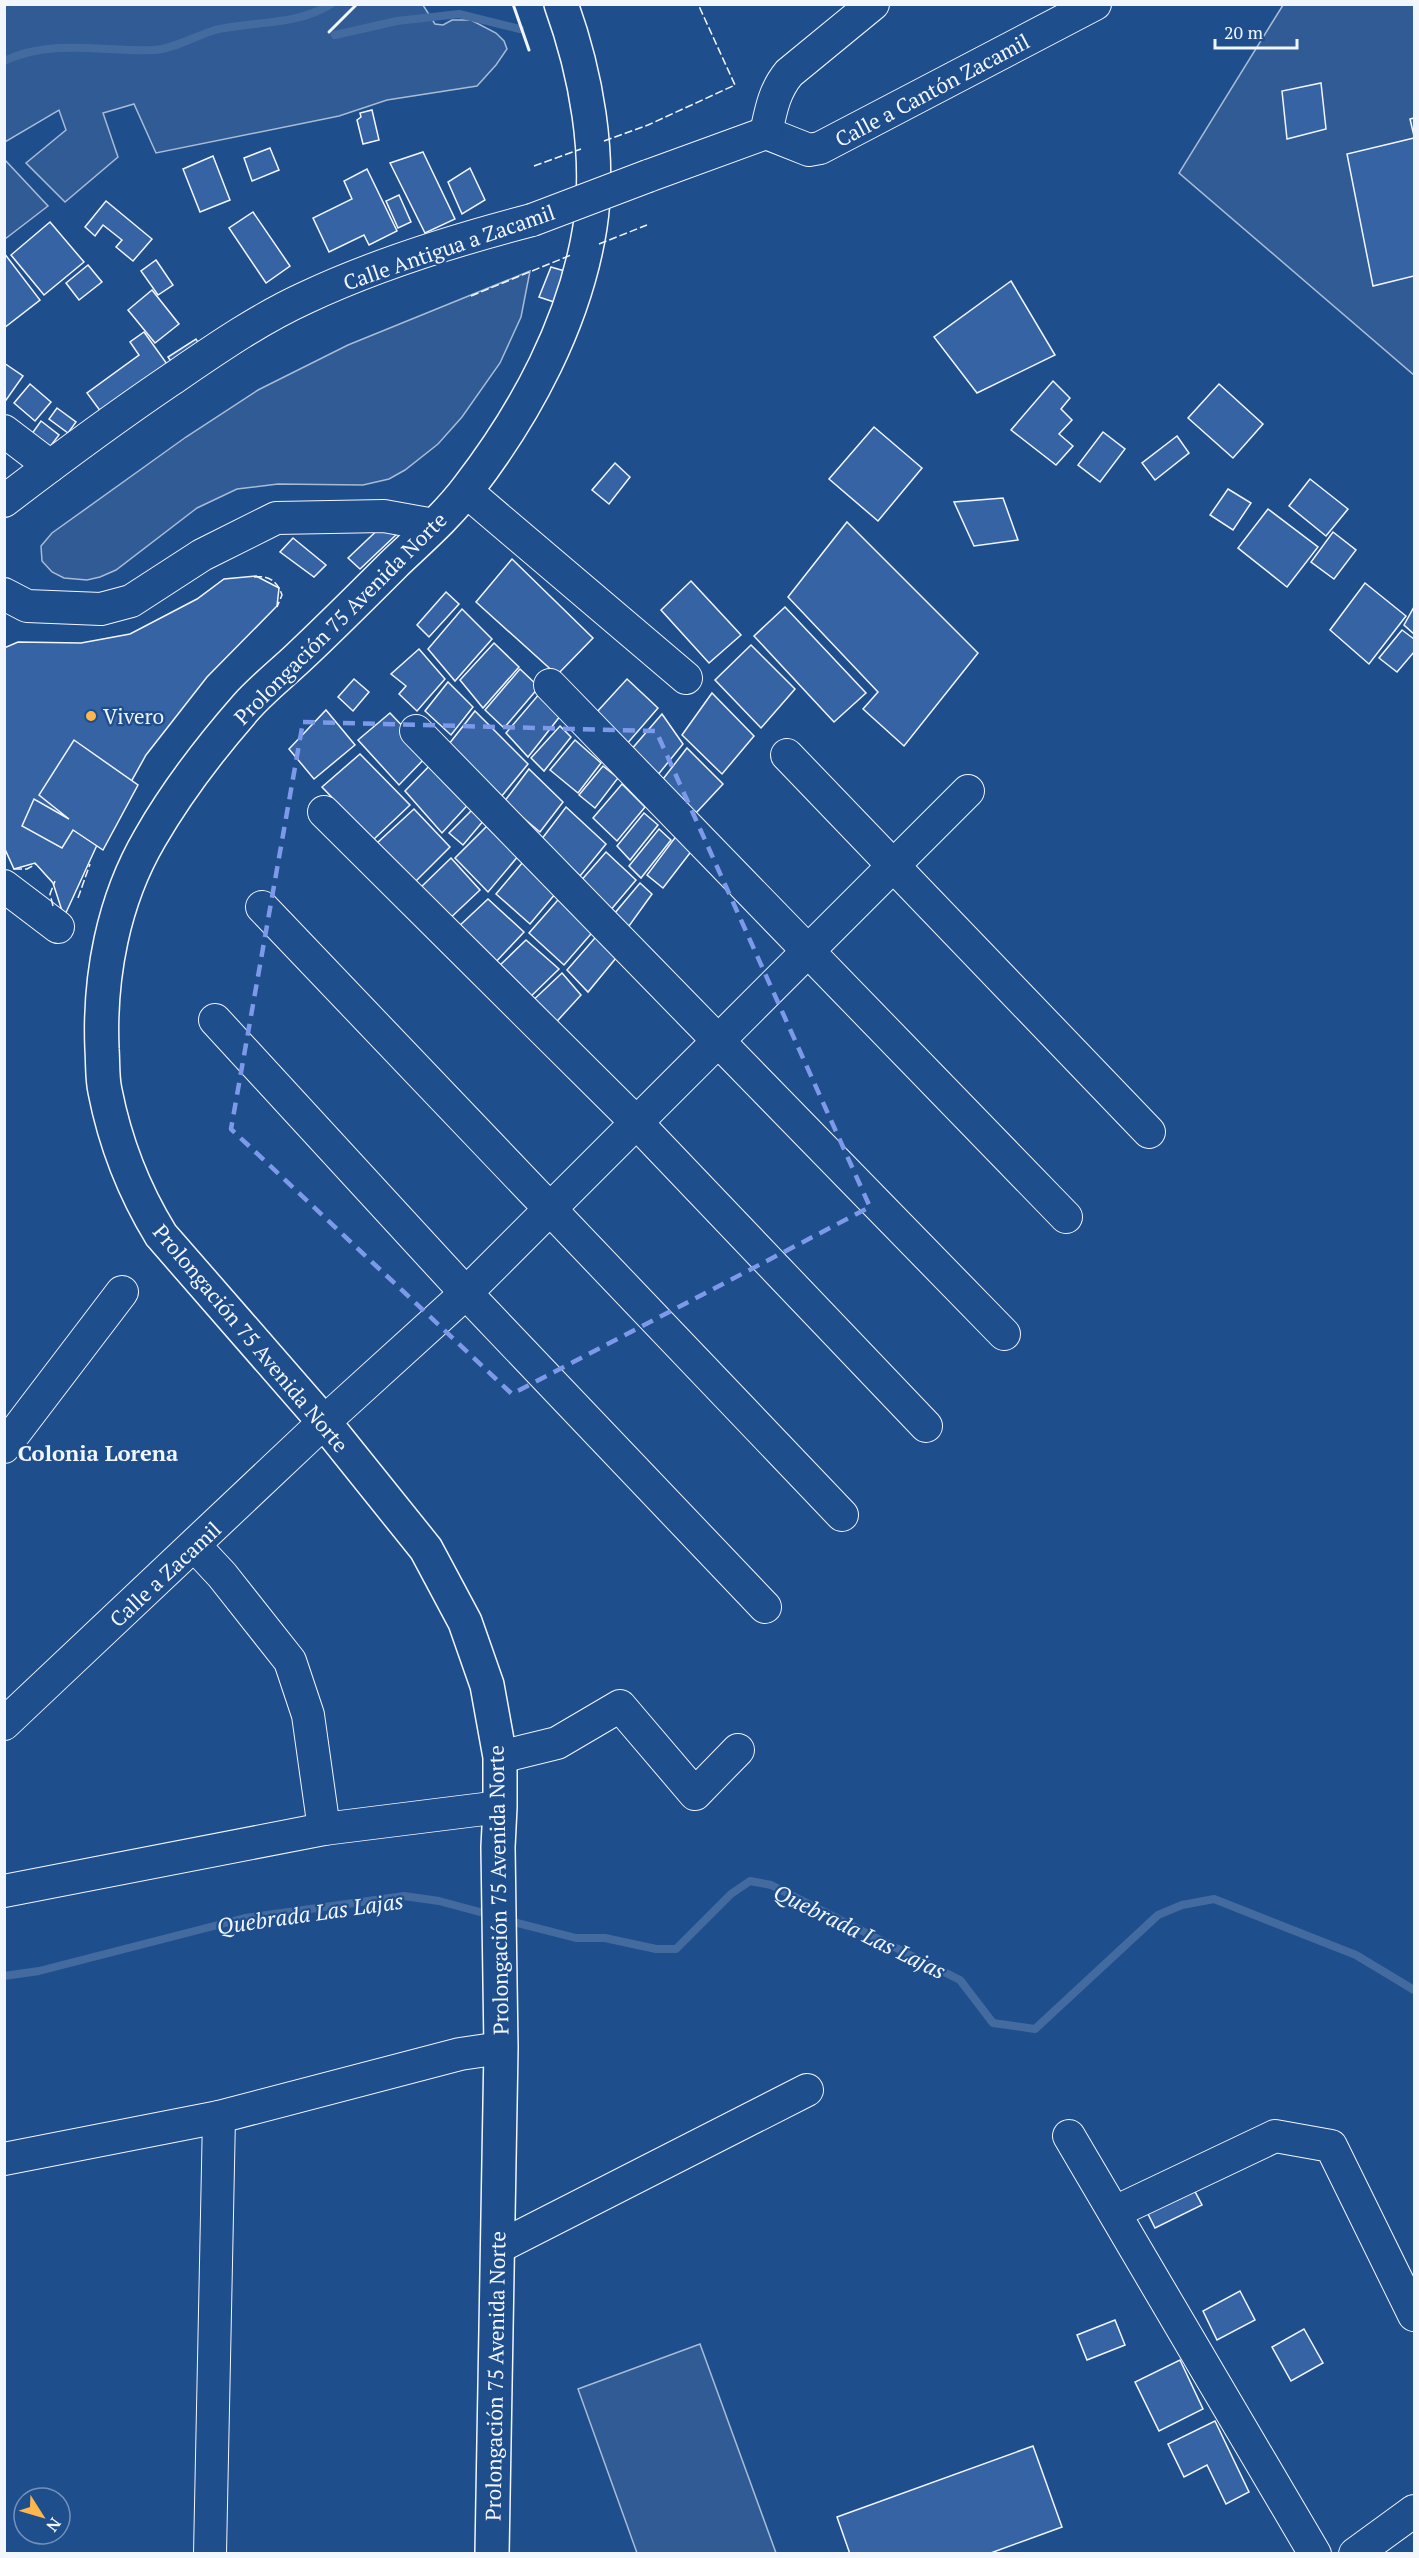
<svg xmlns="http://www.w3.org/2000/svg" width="1419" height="2558" font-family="'PT Serif',serif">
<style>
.built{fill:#305b95;stroke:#a8bbd7;stroke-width:1.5}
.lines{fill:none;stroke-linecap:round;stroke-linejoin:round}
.stream{stroke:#446ba0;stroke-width:8}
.building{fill:#3563a3;stroke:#f2f6ff;stroke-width:1.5}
.minor-casing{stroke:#f2f6ff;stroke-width:34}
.major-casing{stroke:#f2f6ff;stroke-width:36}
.minor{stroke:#1f4e8c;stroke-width:32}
.major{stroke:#1f4e8c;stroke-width:33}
.minor-bridge-casing{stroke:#f2f6ff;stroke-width:34;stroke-linecap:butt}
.minor-bridge{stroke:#1f4e8c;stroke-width:32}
.fence{stroke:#f2f6ff;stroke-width:1.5;stroke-dasharray:8 3;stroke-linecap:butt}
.wall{stroke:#f2f6ff;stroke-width:3}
.marked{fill:none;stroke:#7d9aea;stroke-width:4.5;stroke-dasharray:12 8;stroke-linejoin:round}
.poi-dot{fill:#ffb74d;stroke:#1f4e8c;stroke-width:2}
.labels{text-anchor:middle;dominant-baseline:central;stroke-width:4.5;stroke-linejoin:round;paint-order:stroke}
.street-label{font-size:21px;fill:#f2f6ff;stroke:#1f4e8c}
.poi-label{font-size:21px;fill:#f2f6ff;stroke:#1f4e8c;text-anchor:start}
.neighbourhood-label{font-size:22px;font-weight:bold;fill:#f2f6ff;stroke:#1f4e8c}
.water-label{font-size:22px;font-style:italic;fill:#f2f6ff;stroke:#1f4e8c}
</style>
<rect width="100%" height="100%" fill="#1f4e8c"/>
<!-- built -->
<g class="built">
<path d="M4,5H423L435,24L443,25L452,20H471L496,33L504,41L507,49L496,65L477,86L387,100L339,116L156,153L134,104L103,113L118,157L65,202L26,163L66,130L59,110L5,142Z"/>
<path d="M1283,5H1414V375L1179,173Z"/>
<path d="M5,160L48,206L5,239Z"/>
<path d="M530,271L521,317L500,363L462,417L438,444L405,470L389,479L363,485L278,484L237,489L197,508L116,570L100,577L87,580L64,578L52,572L42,561L41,546L52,533L186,437L258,390L348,345Z"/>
<path d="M700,2344L776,2553H637L578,2389Z"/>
</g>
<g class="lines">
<!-- stream -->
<g class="stream">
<path d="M335,35L397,21L459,14L520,29"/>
<path d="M4,61C51,38 104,52 154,50C170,50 198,35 215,30C254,21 296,26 331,4"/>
<path d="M506,1920L576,1938H605L656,1949H676L731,1894L750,1881L771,1885L960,1980L993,2023L1035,2029L1158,1915L1182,1905L1214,1899L1356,1955L1414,1990"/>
<path d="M4,1976L39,1971L245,1918L404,1896L439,1901L491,1915"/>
</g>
</g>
<!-- building -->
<g class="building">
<path d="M1321,83L1326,129L1287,139L1282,91Z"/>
<path d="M372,110L379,140L363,144L357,120L361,117L360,113Z"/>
<path d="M1414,118V136L1410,119Z"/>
<path d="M1414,138V276L1373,286L1347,154Z"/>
<path d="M270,148L279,170L252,181L244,158Z"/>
<path d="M423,152L455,219L425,233L390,163Z"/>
<path d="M213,156L230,200L200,212L183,169Z"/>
<path d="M470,168L485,200L462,214L448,182Z"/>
<path d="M367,169L397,231L369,245L364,235L329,252L313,218L352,199L344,181Z"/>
<path d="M399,195L411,222L398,228L386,201Z"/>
<path d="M106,201L152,239L133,261L116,247L122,240L103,225L95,236L85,227Z"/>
<path d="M253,212L290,266L266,283L229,228Z"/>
<path d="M50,222L84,262L44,295L11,255Z"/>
<path d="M4,253L40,300L4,328Z"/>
<path d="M156,260L173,285L158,295L141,271Z"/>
<path d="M88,265L102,282L79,300L66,283Z"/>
<path d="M551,267L568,272L557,303L539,297Z"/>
<path d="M1011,281L1055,355L977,393L934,337Z"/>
<path d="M152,290L179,324L155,343L128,310Z"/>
<path d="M144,332L167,364L101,412L87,393L139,355L130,342Z"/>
<path d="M196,339L200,346L172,363L168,357Z"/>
<path d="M4,363L23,376L4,403Z"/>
<path d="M1053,381L1070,398L1061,409L1072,420L1059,434L1073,446L1056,465L1011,430Z"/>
<path d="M30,384L51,402L35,421L14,403Z"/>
<path d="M1219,384L1263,424L1233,458L1188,418Z"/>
<path d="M57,408L76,422L68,433L49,419Z"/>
<path d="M41,421L59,435L49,448L31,435Z"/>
<path d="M874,427L922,468L878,521L829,479Z"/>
<path d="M1103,432L1125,449L1100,482L1078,465Z"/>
<path d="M1177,436L1189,453L1155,480L1142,463Z"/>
<path d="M615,463L630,477L609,504L592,490Z"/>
<path d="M1310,479L1348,509L1326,536L1289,506Z"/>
<path d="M1228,489L1251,503L1233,530L1210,515Z"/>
<path d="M1003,498L1018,540L974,546L954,502Z"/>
<path d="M1268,509L1318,547L1287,587L1238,548Z"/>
<path d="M386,522L398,533L360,569L348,558Z"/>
<path d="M847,522L978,653L904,746L863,709L878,692L788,597Z"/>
<path d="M1333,532L1356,550L1334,579L1311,562Z"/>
<path d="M293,538L326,565L314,577L280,552Z"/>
<path d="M512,559L593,638L557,675L476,602Z"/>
<path d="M256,576L279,588L277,606L207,677L146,755L103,832L64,917L53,883L35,863L14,869L4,847V648L18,642L81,643L130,634L197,599L224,579Z"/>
<path d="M691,581L741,635L709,663L661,610Z"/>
<path d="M1365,583L1406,616L1369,664L1330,630Z"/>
<path d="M446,592L459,604L429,637L417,625Z"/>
<path d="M785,607L866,693L834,722L754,636Z"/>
<path d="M1414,607V634L1404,625Z"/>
<path d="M462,609L492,639L455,681L428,649Z"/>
<path d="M1402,630L1414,639V652L1397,672L1379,658Z"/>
<path d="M494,643L519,667L483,708L460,680Z"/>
<path d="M751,645L795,689L761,728L715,680Z"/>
<path d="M419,649L445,679L417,711L399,694L406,686L391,674Z"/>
<path d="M520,669L539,687L504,728L485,710Z"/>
<path d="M354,679L369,692L353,711L338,697Z"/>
<path d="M627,679L658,708L626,745L595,714Z"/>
<path d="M448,682L473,707L451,735L425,711Z"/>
<path d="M540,693L561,715L528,757L506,733Z"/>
<path d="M712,693L754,736L722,774L682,735Z"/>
<path d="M326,710L355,745L314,779L289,749Z"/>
<path d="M475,711L528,764L501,797L449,744Z"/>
<path d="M390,713L429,754L399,785L358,740Z"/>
<path d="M662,714L683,744L657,776L630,751Z"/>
<path d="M560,726L571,737L544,771L531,758Z"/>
<path d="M74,740L138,785L103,850L73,830L62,848L22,826L34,799L69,819L39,795Z"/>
<path d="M575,740L601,763L578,793L550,770Z"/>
<path d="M687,748L723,784L696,813L660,783Z"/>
<path d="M360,754L410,805L373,840L322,787Z"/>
<path d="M437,758L475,797L442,833L405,791Z"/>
<path d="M603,766L618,778L595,808L579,795Z"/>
<path d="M529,769L563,802L540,832L504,802Z"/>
<path d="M622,784L645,807L617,841L593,818Z"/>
<path d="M479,803L490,813L463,845L449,833Z"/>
<path d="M566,807L606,844L580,876L541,840Z"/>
<path d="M414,809L450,847L415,882L377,843Z"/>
<path d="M644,813L658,825L630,860L617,846Z"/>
<path d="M490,823L525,848L488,892L455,858Z"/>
<path d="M659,829L671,840L641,878L629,866Z"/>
<path d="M677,835L693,849L663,888L647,875Z"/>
<path d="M606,852L636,880L609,912L579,883Z"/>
<path d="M528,856L561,887L530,924L496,894Z"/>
<path d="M451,858L480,890L445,923L417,891Z"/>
<path d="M640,883L652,894L629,926L614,914Z"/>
<path d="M564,893L597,927L564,965L529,933Z"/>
<path d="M488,899L524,932L493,965L456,929Z"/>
<path d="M601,931L621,952L588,992L567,970Z"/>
<path d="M526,940L559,969L525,1002L496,969Z"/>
<path d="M562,973L581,995L549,1030L527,1006Z"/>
<path d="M1189,2180L1202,2205L1155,2228L1143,2204Z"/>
<path d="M1240,2291L1255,2320L1217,2340L1203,2311Z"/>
<path d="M1115,2320L1125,2345L1087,2360L1077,2335Z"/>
<path d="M1304,2329L1323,2363L1291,2381L1272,2347Z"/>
<path d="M1180,2360L1203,2409L1159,2431L1135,2382Z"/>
<path d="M1215,2421L1249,2492L1226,2504L1207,2465L1184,2477L1168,2444Z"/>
<path d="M1033,2446L1062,2527L988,2554H850L837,2517Z"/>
</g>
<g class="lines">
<!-- minor casing -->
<g class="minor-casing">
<g id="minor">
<path d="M766,133L809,150L820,148L1095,4"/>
<path d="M766,133C771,110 774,91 789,73L873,4"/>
<path d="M648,176L766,133"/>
<path d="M4,431L50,466"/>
<path d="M466,491L686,678"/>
<path d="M4,501C59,459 113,419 169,381C213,351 257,320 305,298C377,264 455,240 532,220"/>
<path d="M4,594L27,606L101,609L131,601L202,555L276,518L384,516L434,525"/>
<path d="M550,685L1066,1217"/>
<path d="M416,731L1004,1334"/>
<path d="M787,755L1149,1132"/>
<path d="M324,812L636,1122L926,1426"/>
<path d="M4,886L58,927"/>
<path d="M262,907L842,1515"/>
<path d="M215,1020L466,1293L765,1607"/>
<path d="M4,1447L122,1292"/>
<path d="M195,1546L222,1575L290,1661L308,1715L324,1829"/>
<path d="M4,1724L324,1422L466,1293L968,791"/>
<path d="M500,1757L557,1743L620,1706L695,1794L738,1750"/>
<path d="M4,1891L324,1829L500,1807"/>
<path d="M1069,2136L1315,2554"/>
<path d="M4,2159L219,2117L460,2054L501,2048"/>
<path d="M1115,2212L1275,2136L1331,2146L1414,2315"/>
<path d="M497,2248L807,2090"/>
<path d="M210,2554L219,2117"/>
<path d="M1355,2554L1414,2511"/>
</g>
</g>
<!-- major casing -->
<g class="major-casing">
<path id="major" d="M492,2554L501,2048L498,1847L500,1807V1757L487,1685L465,1622L426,1549L324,1422L161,1235C134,1191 115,1142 105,1091C102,1078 103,1063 102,1049C99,977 113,901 150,838C177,791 211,747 246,707C262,689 281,674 298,658C331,627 362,596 394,564C419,540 447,516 468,488C526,413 575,322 590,227C601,155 586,73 561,4"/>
</g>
<!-- minor -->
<use href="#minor" class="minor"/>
<!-- major -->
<use href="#major" class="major"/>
<!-- minor-bridge casing -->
<g class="minor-bridge-casing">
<path id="minor-bridge" d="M532,220L648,176"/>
</g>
<!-- minor-bridge -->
<use href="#minor-bridge" class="minor-bridge"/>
<!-- fence -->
<g class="fence">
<path d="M604,141L648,125L735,85L698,4"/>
<path d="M534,166L581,149"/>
<path d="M599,244L647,225"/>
<path d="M471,296L571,255"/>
<path d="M254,577C269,575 277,581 282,595L277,607"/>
<path d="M14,869H27L36,864"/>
<path d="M78,898L90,864"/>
<path d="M53,906L50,894L55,881"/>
</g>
<!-- wall -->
<g class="wall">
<path d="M513,4L529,50"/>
<path d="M329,32L357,4"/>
</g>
</g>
<!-- marked area -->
<path class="marked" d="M303,722L656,731L870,1207L512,1394L231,1129Z"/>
<!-- markers -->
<circle class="poi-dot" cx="91" cy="716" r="6"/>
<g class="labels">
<!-- street labels -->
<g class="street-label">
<text transform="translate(932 90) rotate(-28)">Calle a Cantón Zacamil</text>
<text transform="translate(449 247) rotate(-19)">Calle Antigua a Zacamil</text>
<text transform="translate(340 618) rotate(-45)">Prolongación 75 Avenida Norte</text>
<text transform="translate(251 1338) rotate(50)">Prolongación 75 Avenida Norte</text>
<text transform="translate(165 1574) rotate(-43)">Calle a Zacamil</text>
<text transform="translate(498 1890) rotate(-91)">Prolongación 75 Avenida Norte</text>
<text transform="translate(495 2376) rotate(-89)">Prolongación 75 Avenida Norte</text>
</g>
<!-- poi labels -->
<g class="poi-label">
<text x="103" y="716">Vivero</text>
</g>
<!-- neighbourhood labels -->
<g class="neighbourhood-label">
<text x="98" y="1452">Colonia Lorena</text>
</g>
<!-- water labels -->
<g class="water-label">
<text transform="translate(310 1913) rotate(-8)">Quebrada Las Lajas</text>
<text transform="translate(860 1931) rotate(26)">Quebrada Las Lajas</text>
</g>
</g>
<!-- border -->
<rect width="1419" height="2558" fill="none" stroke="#f2f6ff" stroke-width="12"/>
<!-- north arrow -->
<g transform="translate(42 2516) rotate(127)"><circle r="28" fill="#1f4e8c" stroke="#7391ba" stroke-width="1.5"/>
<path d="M0-4.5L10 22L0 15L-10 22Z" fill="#ffb74d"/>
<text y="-9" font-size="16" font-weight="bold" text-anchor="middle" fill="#f2f6ff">N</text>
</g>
<!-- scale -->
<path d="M1215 39v9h82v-9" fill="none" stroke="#f2f6ff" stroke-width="3"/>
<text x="1224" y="39" font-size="18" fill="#f2f6ff" stroke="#1f4e8c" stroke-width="4.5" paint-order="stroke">20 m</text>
</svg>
